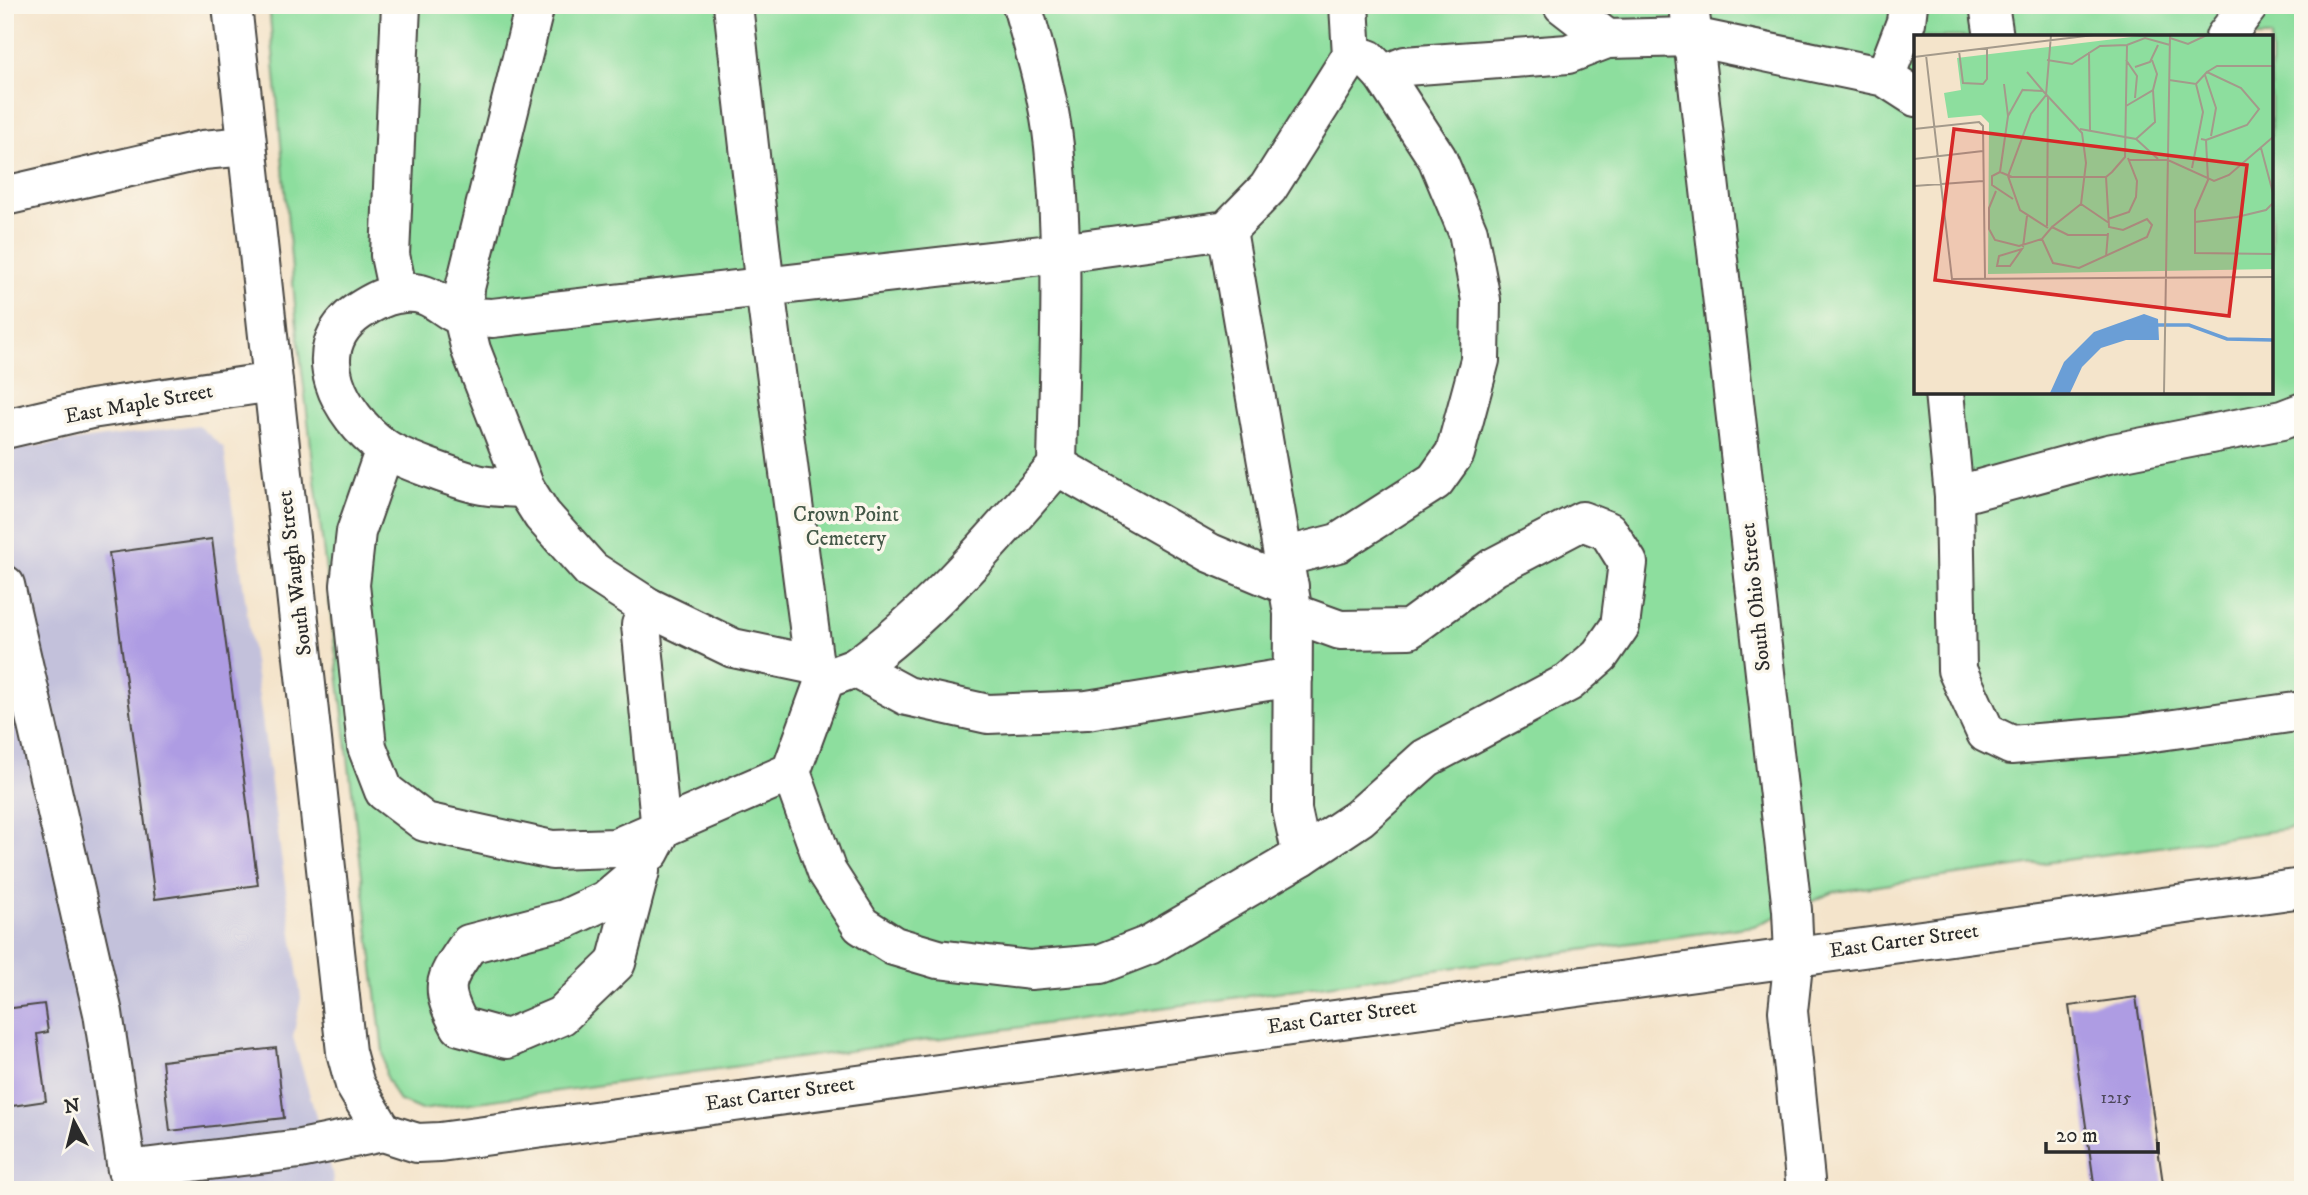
<svg xmlns="http://www.w3.org/2000/svg" width="2308" height="1195" font-family="'IM FELL DW Pica',serif">
<style>
.industrial{fill:#c3c1db}
.green{fill:#8dde9e;stroke:#5c8464;stroke-width:2;fill-rule:evenodd}
.building{fill:#ae9ce3}
.lines{fill:none;stroke-linecap:round;stroke-linejoin:round}
.minor-casing{stroke:#494743;stroke-width:42}
.minor{stroke:#fff;stroke-width:38}
.labels{text-anchor:middle;dominant-baseline:central;stroke-width:7;stroke-linejoin:round;paint-order:stroke}
.number-label{font-size:18px;fill:#4c4759}
.street-label{font-size:21px;fill:#2b2b2b;stroke:#fbf7ec}
.park-label{font-size:21px;fill:#445848;stroke:#fbf7ec}
.inset-river{fill:none;stroke:#6a9ed6;stroke-width:3.5}
.inset-road{fill:none;stroke:#a49a8b;stroke-width:2}
.view{fill:#d62828;fill-opacity:0.15;stroke:#d62828;stroke-width:3.5}
.inset-edge{fill:none;stroke:#2b2b2b;stroke-width:3.5}
</style>
<rect width="100%" height="100%" fill="#fbf7ec"/>
<filter id="ink" filterUnits="userSpaceOnUse"><feTurbulence type="fractalNoise" baseFrequency=".0143" numOctaves="2"/><feDisplacementMap in="SourceGraphic" scale="14" xChannelSelector="R" yChannelSelector="G"/><feConvolveMatrix kernelMatrix="1 2 1 2 8 2 1 2 1" color-interpolation-filters="sRGB"/></filter>
<filter id="wash" filterUnits="userSpaceOnUse"><feTurbulence type="fractalNoise" baseFrequency=".00686" numOctaves="4" result="noise"/><feDisplacementMap in="SourceGraphic" scale="28" xChannelSelector="R" yChannelSelector="G"/><feGaussianBlur stdDeviation="1.57" result="paint"/><feColorMatrix in="noise" values="0 0 0 0 0 0 0 0 0 0 0 0 0 0 0 0 0 1.4 0 .05"/><feComposite in="paint" operator="in"/></filter>
<g filter="url(#wash)">
<rect width="100%" height="100%" fill="#f4e4cb"/>
<!-- industrial -->
<path class="industrial" d="M198,425L224,448L301,998L293,1037L332,1172L334,1190H5V450Z"/>
<!-- green -->
<path class="green" d="M269,5H2303V827L1834,892L1754,926L421,1110L398,1100L386,1077L297,328ZM1916,37H2271V392H1916Z"/>
<g id="blocks">
<!-- building -->
<g class="building">
<path d="M212,539L258,885L155,899L109,553Z"/>
<path d="M2136,997L2164,1190H2095L2069,1006Z"/>
<path d="M44,1004L48,1032L37,1034L46,1101L5,1107V1009Z"/>
<path d="M276,1048L284,1118L170,1131L162,1061Z"/>
</g>
</g>
</g>
<g filter="url(#ink)">
<use href="#blocks" fill-opacity="0" stroke="#494743" stroke-width="2"/>
<g class="lines">
<!-- minor casing -->
<g class="minor-casing">
<g id="minor">
<path d="M232,5L346,1052L355,1085L383,1132"/>
<path d="M535,5L465,288L463,317L471,350L525,488L542,515L591,570L648,607L733,648L814,665L825,679"/>
<path d="M733,5L765,288L814,665"/>
<path d="M1563,5L1607,39"/>
<path d="M1689,5L1792,910L1794,956L1788,1011L1806,1190"/>
<path d="M1989,5L1994,37"/>
<path d="M2225,37L2249,5"/>
<path d="M1383,75L1405,66L1568,54L1607,39L1693,37L1885,77L1916,97"/>
<path d="M1885,77L1906,22L1908,5"/>
<path d="M5,196L203,150L247,146"/>
<path d="M398,293L390,255L401,5"/>
<path d="M1944,392L1954,496L1957,670L1986,733L2011,745L2124,736L2303,711"/>
<path d="M5,429L91,409L273,382"/>
<path d="M385,449L356,532L350,585L367,747L384,791L425,822L552,850L616,848L791,772L825,679L855,668L907,696L988,714L1087,710L1293,677"/>
<path d="M1057,466L1210,553L1289,586"/>
<path d="M525,488C510,487 492,488 477,484C458,479 397,458 383,447C341,416 303,349 359,311C371,303 383,296 397,294C434,287 442,312 465,317C474,318 484,317 492,318L1060,253L1227,230L1268,188L1352,55L1349,5"/>
<path d="M1954,496L2108,454L2282,420L2303,412"/>
<path d="M1283,557L1338,543L1435,481L1455,453L1480,360L1481,300L1468,232L1437,158L1383,75L1368,59L1352,55"/>
<path d="M5,585L103,1013L127,1170L300,1149L383,1132L417,1143L440,1142L2303,888"/>
<path d="M648,607L641,625L661,831L650,852"/>
<path d="M1293,613L1292,810L1302,856"/>
<path d="M855,668C933,612 994,538 1057,466C1059,359 1065,252 1054,146C1049,98 1035,51 1022,5"/>
<path d="M791,772L827,872L861,925L894,946L938,959L1030,970L1100,964L1149,945L1302,856L1359,818L1426,758L1569,682L1600,655L1620,626L1628,563L1608,531L1582,521L1494,567L1409,629L1340,630L1293,613L1227,230"/>
<path d="M640,871L616,963L561,1016L507,1039L460,1026C438,985 445,980 469,944L565,919L606,900Z"/>
</g>
</g>
<!-- minor -->
<use href="#minor" class="minor"/>
</g>
</g>
<g class="labels">
<!-- number labels -->
<g class="number-label">
<text x="2116" y="1098">1215</text>
</g>
<!-- street labels -->
<g class="street-label">
<text transform="translate(139 404) rotate(-10)">East Maple Street</text>
<text transform="translate(295 573) rotate(-97)">South Waugh Street</text>
<text transform="translate(1756 597) rotate(-96)">South Ohio Street</text>
<text transform="translate(1904 941) rotate(-8)">East Carter Street</text>
<text transform="translate(1342 1017) rotate(-8)">East Carter Street</text>
<text transform="translate(780 1094) rotate(-8)">East Carter Street</text>
</g>
<!-- park labels -->
<g class="park-label">
<text x="846" y="515">Crown Point<tspan x="846" dy="24">Cemetery</tspan></text>
</g>
</g>
<!-- overview -->
<g transform="translate(1914 35)">
<rect width="359" height="359" fill="#f4e4cb"/>
<path d="M234,0H359V234L74,239L75,88L67,80L34,83L30,58L47,55L43,23Z" fill="#8dde9e"/>
<path d="M230,279L244,284L245,305H212L187,313L168,332L156,358H136L150,327L180,297Z" fill="#6a9ed6"/>
<path class="inset-river" d="M234,290H275L313,304L359,305"/>
<path class="inset-road" d="M256,3L274,9L293,0M45,16L49,48L69,49L73,44V13M175,17L176,97M12,20L38,244L359,242M0,22L180,0M133,25L158,29L186,11L213,10L231,3L256,10M212,25L223,41L221,63M221,32L236,27L244,10M113,37L129,56M293,37L303,31H359M291,40L302,73L297,101M255,45L282,49L293,37L327,53L345,74L333,90L292,105M90,49L94,81M109,55L129,56L168,98L172,128L167,169L138,192M212,71L239,55L243,39L238,25M0,94L65,87L69,91L71,243M166,94L222,104L244,124M222,104L241,87L239,55M287,104L292,105L294,145L281,175V218L359,219M347,113L359,158M0,124L69,116M215,125H254L300,146L315,140L359,102M278,133L289,77L282,49M86,137L98,142H192L198,137L211,122L213,10M86,137L94,81L109,54M86,137L78,141V150L99,164M0,151L69,146M82,156L75,173V194L81,205L105,211L128,204L138,192L154,200H194M167,169L195,188M194,184L215,177L222,162L223,146L214,123M281,187L323,182L352,175L359,168M133,191L134,61M134,193L106,175L94,141L117,79L132,60L137,0M128,204L139,228L165,233L233,202L238,190L233,184L209,195L195,192L192,142M109,212L113,181M108,214L96,231H83L85,221ZM192,222L194,198M250,358L256,0"/>
<path class="view" d="M40,94L333,130L315,281L21,245Z"/>
<rect width="359" height="359" class="inset-edge"/>
</g>
<!-- margin -->
<rect width="2308" height="1195" fill="none" stroke="#fbf7ec" stroke-width="28"/>
<!-- north arrow -->
<g transform="translate(74 1122) rotate(353)" stroke="#fbf7ec" stroke-width="5" paint-order="stroke">
<path d="M0-5L12 26L0 18L-12 26Z" fill="#2b2b2b"/>
<text y="-10" font-size="19" font-weight="bold" text-anchor="middle" fill="#2b2b2b">N</text>
</g>
<!-- scale -->
<path d="M2046 1142v10h112v-10" fill="none" stroke="#2b2b2b" stroke-width="3.5"/>
<text x="2056" y="1142" font-size="21" fill="#2b2b2b" stroke="#fbf7ec" stroke-width="5" paint-order="stroke">20 m</text>
</svg>
